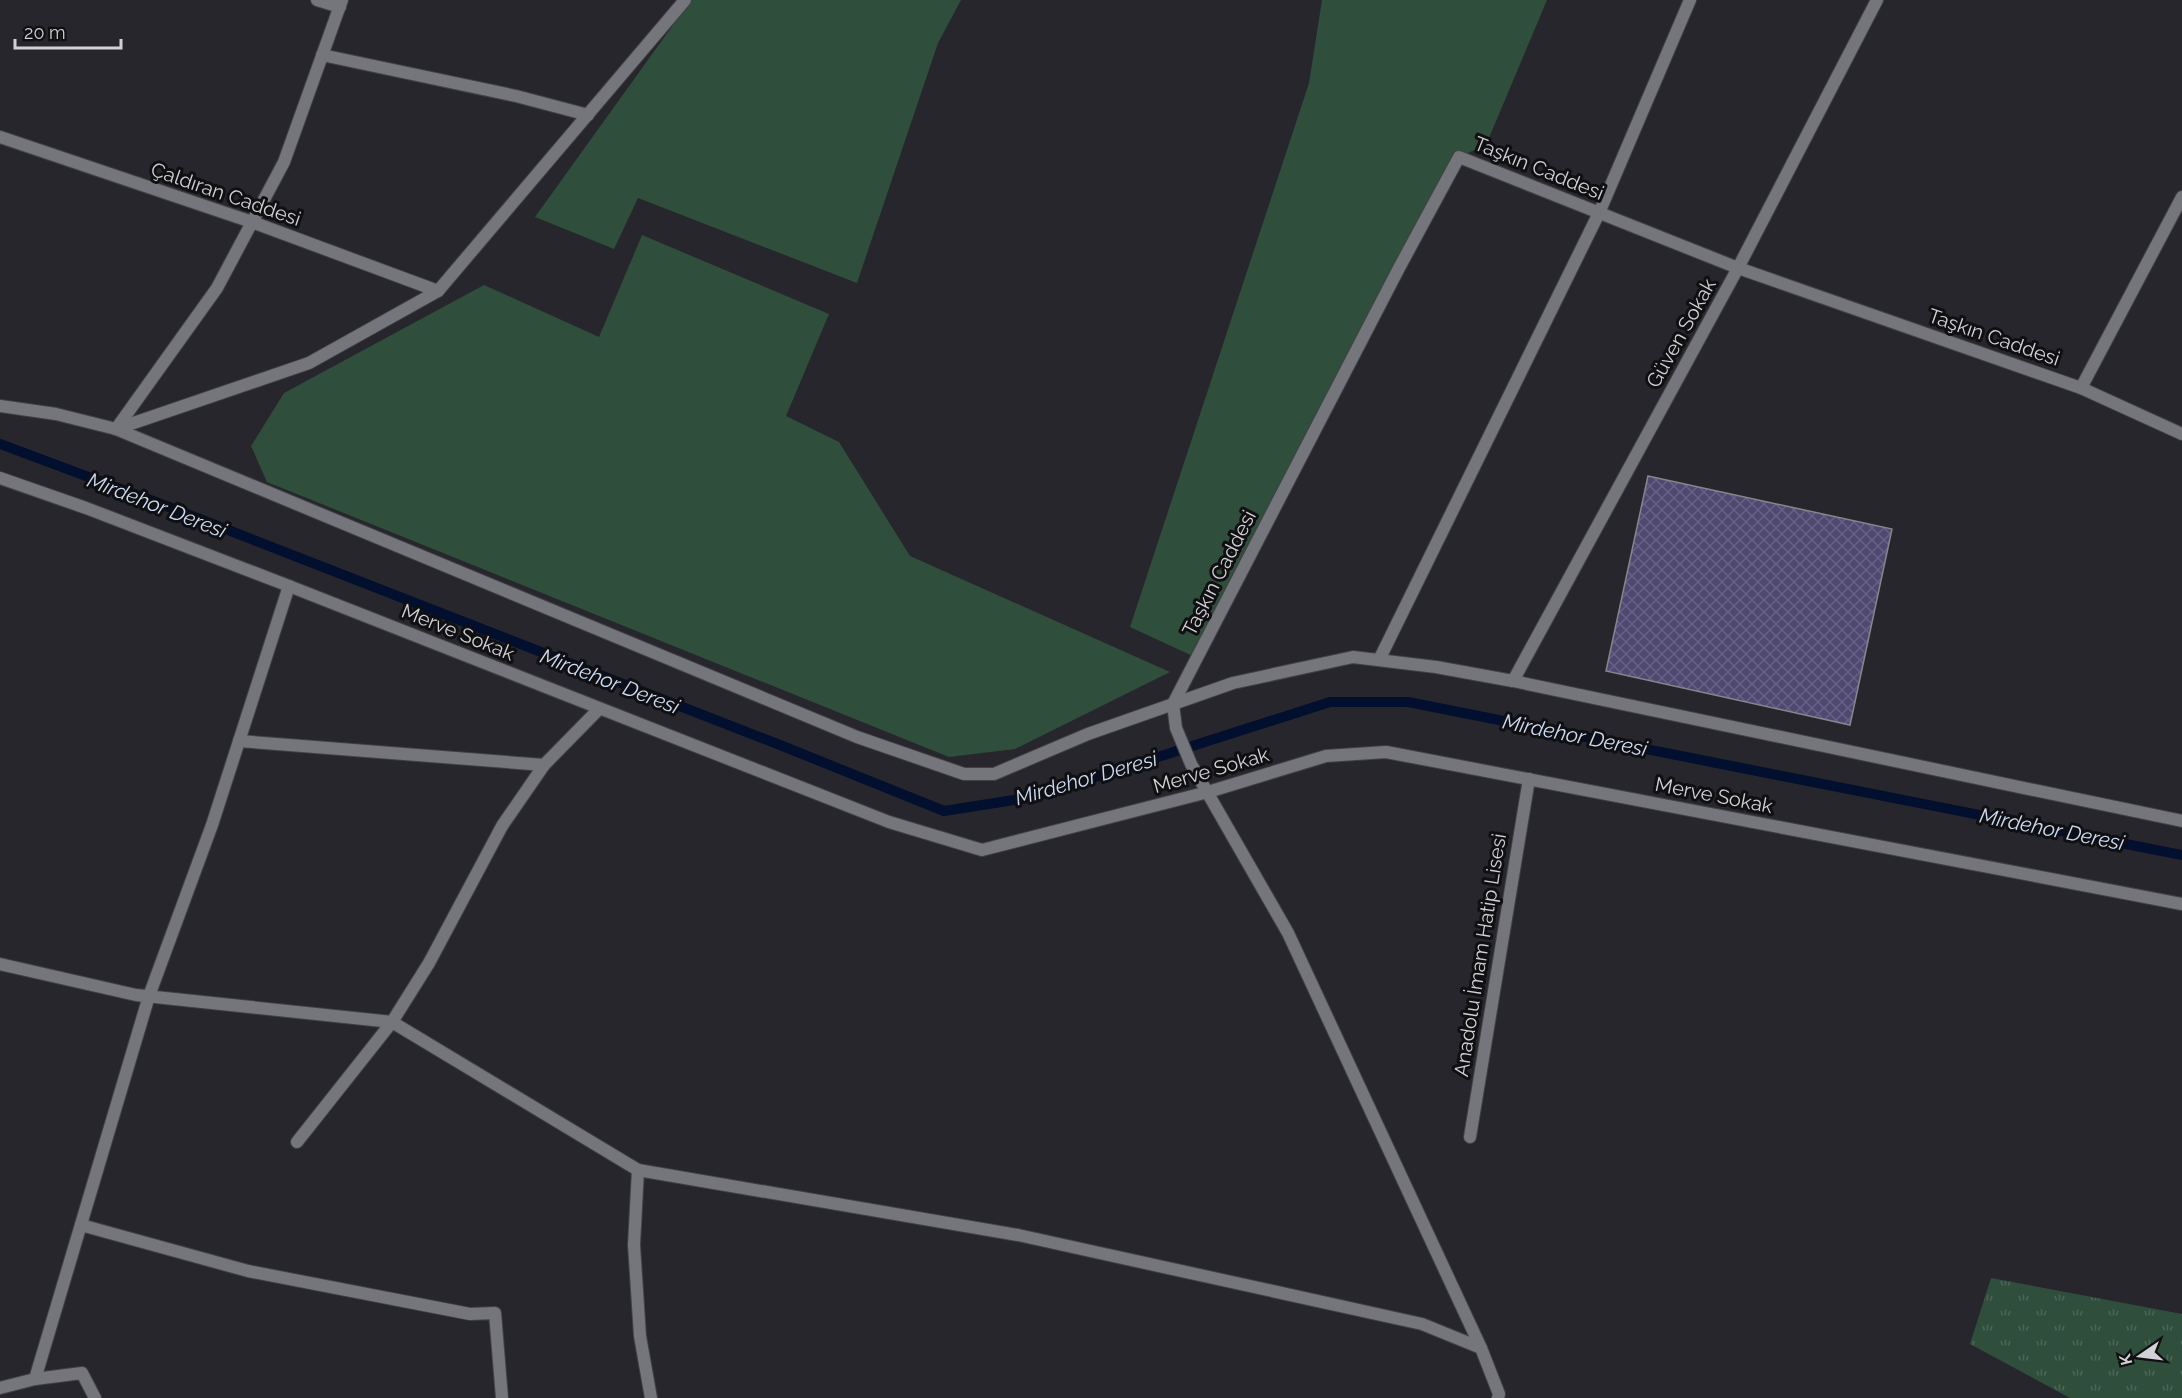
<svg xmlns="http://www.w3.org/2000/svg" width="2182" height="1398" font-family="Raleway,sans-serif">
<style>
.grass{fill:#2f4e3c}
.park{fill:url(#park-tufts)}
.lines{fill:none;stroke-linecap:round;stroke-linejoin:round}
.stream{stroke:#030f2f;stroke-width:10}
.building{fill:url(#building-cross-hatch);stroke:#87868d;stroke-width:1.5}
.service-casing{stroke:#424146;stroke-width:14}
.minor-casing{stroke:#424146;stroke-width:14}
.service{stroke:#75757c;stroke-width:12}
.minor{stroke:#75757c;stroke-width:12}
.labels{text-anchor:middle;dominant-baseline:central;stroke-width:6;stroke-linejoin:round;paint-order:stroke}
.street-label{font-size:20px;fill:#d2d1d5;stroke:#100f12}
.water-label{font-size:21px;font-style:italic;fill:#ccdbf5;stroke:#100f12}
</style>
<defs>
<pattern id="park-tufts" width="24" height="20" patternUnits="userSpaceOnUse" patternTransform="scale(1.5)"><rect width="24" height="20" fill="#2f4e3c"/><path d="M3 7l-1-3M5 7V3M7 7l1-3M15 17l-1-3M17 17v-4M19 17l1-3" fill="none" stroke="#4c6657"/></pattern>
<pattern id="building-cross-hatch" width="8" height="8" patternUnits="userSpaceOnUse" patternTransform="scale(1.5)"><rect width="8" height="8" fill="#4f4972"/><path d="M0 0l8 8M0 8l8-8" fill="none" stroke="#676285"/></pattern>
</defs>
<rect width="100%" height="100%" fill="#27262c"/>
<!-- grass -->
<g class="grass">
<path d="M691,0H961L938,43L857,283L638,198L614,249L535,217Z"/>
<path d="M1322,0H1547L1486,145L1459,157L1197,658L1130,627L1309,83Z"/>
<path d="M642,235L829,314L786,416L839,442L910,556L1170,672L1015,749L949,757L267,482L251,446L284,393L484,285L599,337Z"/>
</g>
<!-- park -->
<path class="park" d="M1991,1278L2182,1314V1398H2070L1970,1344Z"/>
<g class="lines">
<!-- stream -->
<path class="stream" d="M0,444L169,507L780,745L944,811L1033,797L1330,702H1408L2182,855"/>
</g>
<!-- building -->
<path class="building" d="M1648,476L1892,529L1850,725L1606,671Z"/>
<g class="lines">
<!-- service casing -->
<g class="service-casing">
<path id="service" d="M1470,1137L1529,779"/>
</g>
<!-- minor casing -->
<g class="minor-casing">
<g id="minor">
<path d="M317,0L340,7"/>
<path d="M322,55L516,96L588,115"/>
<path d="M0,137L252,222L438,291"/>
<path d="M2081,388L2182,197"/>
<path d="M0,406L56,414L116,429L857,737L964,774H994L1088,734L1233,683L1353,657L1436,667L1513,681L2182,821"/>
<path d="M116,429L309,363L438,291L685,0"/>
<path d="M116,429L217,288L284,162L342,0"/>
<path d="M0,478L86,508L289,586L889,822L982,850L1208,792L1326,756L1386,752L2182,904"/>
<path d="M1379,660L1599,213L1690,0"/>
<path d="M1513,681L1738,268L1877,0"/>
<path d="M239,741L544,765"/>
<path d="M0,964L136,995L392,1022L638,1170L1018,1235L1422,1324L1481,1348L1499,1394L1498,1398"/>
<path d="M297,1142L392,1022L429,963L502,826L544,765L599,709"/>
<path d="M638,1170L634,1245L640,1336L651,1398"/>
<path d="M81,1225L248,1271L470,1314L495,1313L502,1398"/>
<path d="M1481,1348L1288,933L1191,764L1176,728L1173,704L1399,268L1459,157L1738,268L2081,388L2182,434"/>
<path d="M35,1379L149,996L212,825L289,586"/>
<path d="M0,1388L35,1379L82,1373L95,1398"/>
</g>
</g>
<!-- service -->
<use href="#service" class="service"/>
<!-- minor -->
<use href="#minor" class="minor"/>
</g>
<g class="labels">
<!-- street labels -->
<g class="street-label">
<text transform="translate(1539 168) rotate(22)">Taşkın Caddesi</text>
<text transform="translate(226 194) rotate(19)">Çaldıran Caddesi</text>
<text transform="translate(1681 333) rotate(-61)">Güven Sokak</text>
<text transform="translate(1994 337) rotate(19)">Taşkın Caddesi</text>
<text transform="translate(1219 573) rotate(-63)">Taşkın Caddesi</text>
<text transform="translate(458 632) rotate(22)">Merve Sokak</text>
<text transform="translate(1211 770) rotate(-16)">Merve Sokak</text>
<text transform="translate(1714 795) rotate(11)">Merve Sokak</text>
<text transform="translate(1480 955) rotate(-81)">Anadolu İmam Hatip Lisesi</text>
</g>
<!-- water labels -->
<g class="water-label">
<text transform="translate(157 505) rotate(21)">Mirdehor Deresi</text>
<text transform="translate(610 681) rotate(21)">Mirdehor Deresi</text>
<text transform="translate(1575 735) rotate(11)">Mirdehor Deresi</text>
<text transform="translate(1086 778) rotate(-16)">Mirdehor Deresi</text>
<text transform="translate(2052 829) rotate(11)">Mirdehor Deresi</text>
</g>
</g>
<!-- north arrow -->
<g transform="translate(2140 1356) rotate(256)" stroke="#100f12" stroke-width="4.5" paint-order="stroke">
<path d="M0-4.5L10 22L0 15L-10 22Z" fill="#d2d1d5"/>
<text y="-9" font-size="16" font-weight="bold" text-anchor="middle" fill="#d2d1d5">K</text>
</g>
<!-- scale -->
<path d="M15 39v9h106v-9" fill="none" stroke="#d2d1d5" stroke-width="3"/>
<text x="24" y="39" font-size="18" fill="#d2d1d5" stroke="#100f12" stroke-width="4.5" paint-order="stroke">20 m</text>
</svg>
